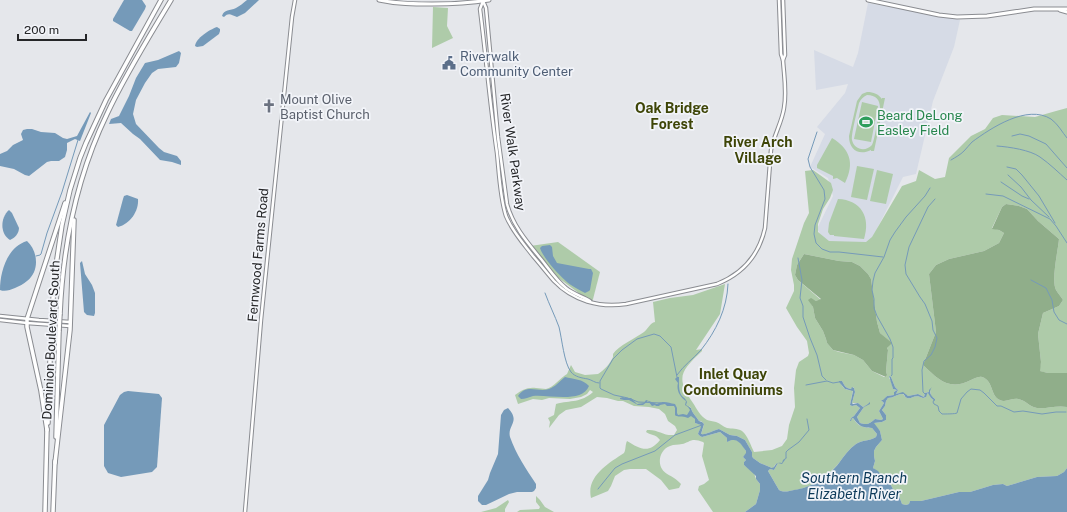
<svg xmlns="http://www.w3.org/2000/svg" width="1067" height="512" font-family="'Public Sans',sans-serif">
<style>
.built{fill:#d6dbe6}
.green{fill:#aecba9;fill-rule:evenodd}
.forest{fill:#90ae8a}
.water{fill:#759ab9}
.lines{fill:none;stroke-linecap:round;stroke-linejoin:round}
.stream{stroke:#759ab9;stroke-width:1}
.secondary-casing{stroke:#8a8c91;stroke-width:4.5}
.primary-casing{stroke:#8a8c91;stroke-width:5}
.highway-casing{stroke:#8a8c91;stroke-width:5.5}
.secondary{stroke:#fff;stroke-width:2.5}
.primary{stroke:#fff;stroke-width:3}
.highway{stroke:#fff;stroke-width:3.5}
.highway-bridge-casing{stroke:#8a8c91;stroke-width:5.5;stroke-linecap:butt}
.highway-bridge{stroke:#fff;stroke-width:3.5}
.labels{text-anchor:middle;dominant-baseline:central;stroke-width:3.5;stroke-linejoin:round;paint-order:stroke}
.service-label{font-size:13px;fill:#4e5e75;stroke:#f2f4f9;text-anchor:start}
.worship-label{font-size:13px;fill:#5b616d;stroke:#f2f4f9;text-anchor:start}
.leisure-label{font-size:13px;fill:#27864d;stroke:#f2f4f9;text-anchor:start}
.street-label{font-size:13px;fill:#252628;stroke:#f2f4f9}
.neighbourhood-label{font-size:14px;font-weight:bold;fill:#3e4507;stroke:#f2f4f9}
.water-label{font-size:14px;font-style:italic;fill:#0c3959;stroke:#f2f4f9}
</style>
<rect width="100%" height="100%" fill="#e5e7eb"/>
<!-- built -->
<path class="built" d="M868,3L960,20L954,47L933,101L916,174L903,177L868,247L825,241L817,229L833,196L828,178L810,167L825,134L817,127L845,93L848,84L816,90L814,50L853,67L858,53Z"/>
<!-- green -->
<g class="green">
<path d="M433,7L448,8L447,26L453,38L432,48Z"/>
<path d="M867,92C874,92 878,94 882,99V98H885L874,151H871V150C859,156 849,150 849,136L857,101L862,94ZM867,95C876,95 880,100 880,108C878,115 875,140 872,145C866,152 854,150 852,140C851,135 857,111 859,103C861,99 863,97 867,95Z"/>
<path d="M862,102L878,106L871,142L854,139Z"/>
<path d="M1067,108V373H1048L1039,371L1041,362L1038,334L1043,313L1059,306L1063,300C1061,297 1058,293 1056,290C1051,280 1058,251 1059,239L1038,221L1027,209L1019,206L1006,204L1002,207L992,228L999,230L1004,233L999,243L984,251L949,259L936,265L929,274L936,332L923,365C939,380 949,391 971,380C974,379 978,376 982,377C994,381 990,396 1000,400C1005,403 1012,398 1018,399C1026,400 1029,407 1037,408C1047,409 1057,405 1067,407V468L1064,472L1057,476L1037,477L1007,486L1003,484L993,485L970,492H959L921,501H910L909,504L906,505L902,504L899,496L893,489L888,480L873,468L875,461L874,456V451L876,447L882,440L880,431L874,425V423L882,422L886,420V415L882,410L885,406L886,401L888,398C893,398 898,394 901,394C905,394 903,396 907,398C912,400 914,393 923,398L926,397V394L929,393L931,398L934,400L935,399L931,396L930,390L929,392L925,393L924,397L918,394L908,396L903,393L896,394L898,390L895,387L891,377L890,376L889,378L891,381L893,389L897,390L894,392V395L887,396L883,401L881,400L884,403L879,411L883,419L881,420L875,419C869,424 868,425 860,423L857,417L864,407L868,404L863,407L858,403H852L855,392L854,388L853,387L851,389C845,388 845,386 842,381H839C843,387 844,391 853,390L850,405L852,406L856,405L860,408L854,416L851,418L850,421L852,418H853C859,427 861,427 872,428L877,434L876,437C870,441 862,440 856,444C849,449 844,456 839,463C829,475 811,488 795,490C789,491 784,493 779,490L768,471L770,469L774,470L778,463L775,465L773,468H772L760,463L753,458L752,456V452L745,440L737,436L730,435L719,429C714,430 706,435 701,434L703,428L704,424L701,421H699C696,416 692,413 691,408L689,406L696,421L695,423L702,425C701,429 699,430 698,434L700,436L702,437L720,432L727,438V442C737,436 741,443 746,451L747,453L743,457L746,460L744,462V465L754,473L756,479L760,484V490L756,504L745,512H713L698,490L699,486L704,484L709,480L702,456L704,443L703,442C697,440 693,439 688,442C687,442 684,444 682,444C678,445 674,444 670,446C661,449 657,461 662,469C665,474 670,475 674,478C677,480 679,482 681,484L679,488L669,490L661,480L646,469H630L624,470L615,476L611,486L608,491L591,498C586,476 609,463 624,453C626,450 625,445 627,441C640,449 649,454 660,440C654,433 652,436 646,432L647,430C658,429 663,436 674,435L677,430L675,426L668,421L665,414L659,409L649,407L634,406L623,401H618L607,398L597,397L581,407L566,410L559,415L549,428L550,422L548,418L554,415L556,404C571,400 581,403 593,392L590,390L587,394L581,397L570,399L549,398L542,400L533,399L518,404L515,395C522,390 527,387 536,388C539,388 543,389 546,389C554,387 560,378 567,374L571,365L575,372L585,375L598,374C604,370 610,364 613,357C613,356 613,355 613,354C618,346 636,338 644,332C648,329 650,323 655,322L653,302L670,298L693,295L725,284L720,314L696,350L702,349V351C681,371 675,377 693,403C697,409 700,416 707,420C709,421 713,421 716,422C720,423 723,427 727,428C732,429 737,428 742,431C748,436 751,446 754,452L772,450L782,446L787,439L789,425L795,407L794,388L796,370L799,362L808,356L809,353L807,341L797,327L786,308L794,291V285L791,270L792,259L804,223L809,213L805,171L813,170L831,183L833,190L830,198L823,209L818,224V232L829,241L866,242L872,237L902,186L916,181L919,170L935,179L945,177L949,158L971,136L985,129L993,118L1002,115L1035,117L1056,111ZM804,254L839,261L852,262L860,266L868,274L871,279L877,322L880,333L891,343L887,348L888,350L886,371L887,375L886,377H884L872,371L863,360L854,355L839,352L833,350L827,343L826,339L823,331L815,318L813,307L809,300L811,299L816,301L821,300L798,280L795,275L797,265Z"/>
<path d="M832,138C850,149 855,163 845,183L837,178L833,179V176L817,168V165Z"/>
<path d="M857,166L874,169L867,200L851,197Z"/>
<path d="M877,170L893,174L886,204L870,201Z"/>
<path d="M838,199C861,200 871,217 864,239L834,236V235H830L828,232L829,223Z"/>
<path d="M558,242L600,272L592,303L556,276L530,246Z"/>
<path d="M536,496L540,500L545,507L554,512H517L520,510L539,509L540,507L536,502Z"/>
<path d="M508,500L509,502L505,509V512H481L496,508Z"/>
</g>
<!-- forest -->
<g class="forest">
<path d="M1006,204L1019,206L1027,209L1038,221L1059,239C1058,251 1051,280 1056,290C1058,293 1061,297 1063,300L1059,306L1043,313L1038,334L1041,362L1040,371L1048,373H1067V407C1057,405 1047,409 1037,408C1029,407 1026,400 1018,399C1012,398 1005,403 1000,400C990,396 994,381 982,377C978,376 974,379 971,380C949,391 939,380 923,365L936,332L929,274L936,265L949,259L984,251L999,243L1004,233L999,230L992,229L1002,207Z"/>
<path d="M804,254L839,261L852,262L860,266L868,274L871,279L877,322L880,333L892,343L887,348L888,350L886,371L887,375L886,377L872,371L863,360L854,355L833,350L827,343L826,339L823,331L815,318L813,307L808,300L811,298L816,301L821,299L798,280L795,275L797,265Z"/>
</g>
<!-- water -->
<g class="water">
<path d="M124,0H142L146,6L145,9L132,31H130L113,21V19Z"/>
<path d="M247,0H259L245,13L237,17C231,15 229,12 224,17L222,16C224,9 230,11 236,8C240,6 243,3 247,0Z"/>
<path d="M217,27L220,29V31L219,34L203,46L197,47L195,46C196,38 209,30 217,27Z"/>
<path d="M179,51L181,53L179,63L176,67L158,69L152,73L145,83L136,100L133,114L136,124L159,148L164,152L177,156L181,161V165L172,162L160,160L140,139L133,134L121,123L109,124L111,119L119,116L129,96L136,78L145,63L158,60Z"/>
<path d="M90,112L91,113L80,141L75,139L67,143V150L65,157L59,161H51L47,162L29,176L25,175L14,169L0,166V154L7,151L13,145L23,140L21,134L23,130L27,129H32L41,132L55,133L63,138L67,139L77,136Z"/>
<path d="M127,195L138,199C139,211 130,224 118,227L116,225L123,199L124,196Z"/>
<path d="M9,210L12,213L19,228C19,233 15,238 10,240C0,234 0,218 9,210Z"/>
<path d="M27,241C38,251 40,271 27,281C24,284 19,286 15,288C10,290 5,292 0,290C0,272 7,247 27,241Z"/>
<path d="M550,245L552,247L553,256L557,263L589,269H591L593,273L590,290L589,291L585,293C580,290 575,288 571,285C562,279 543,258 540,248L542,246Z"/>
<path d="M82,261L85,274L92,285L95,293V313L94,316L87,315L84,312L80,263Z"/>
<path d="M889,376L891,377L895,387L898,390L896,394L903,392L908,396L918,394L924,397L925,393L929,392V390L932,387C928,392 931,396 935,399V401L931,398L928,393L927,394L926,397L923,398C914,393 912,400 907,398C903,396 906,394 901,394C898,394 893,398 888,398L886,401L885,406L882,410L886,415V420L882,422L874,423L880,431L882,440L876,447L874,451V456L875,461L873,468L878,471L882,476L888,480L893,489L899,496L902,504L906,505L909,504L910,501H921L959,492H970L993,485L1003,484L1007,486L1037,477L1057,476L1064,472L1067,468V512H745L756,504L760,490V484L756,479V476L744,465V462L746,460L743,457L746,453V451C741,444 737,436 727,442V438L720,432L702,437L700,436L698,434C699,430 701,429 701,425L695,423V419L691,416L688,418L682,416H676L675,415V408L674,406H667L665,404L660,405L659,406H656L655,405L652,406L648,401L643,405H638L629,400H624L620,399V398L623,397L625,398H631L637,404L644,403L646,400L657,404C664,400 668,403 675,404L677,408V413L678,415L683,414L687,415L690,410L688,407L685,405L686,401C680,397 676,390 678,383L675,379L677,377H679C679,382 678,393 683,397C685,398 686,400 687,402L686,405L691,408C692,413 696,416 699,421L702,422L704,424L701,434C706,435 714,430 719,429L730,435L737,436L745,440L752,452V456L753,458L760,463L772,468L774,467C776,463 778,462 782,463L783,460L787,457L782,464L778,463L774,470L770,469L768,471L779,490C784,493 789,491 794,490C811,488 829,476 839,463C844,456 849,449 856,444C862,440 870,441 876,437L877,434L872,428C861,427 860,427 853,418H852L851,421H850L851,418L854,416L860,408L856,405L852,406L850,405L853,391L845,389L839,382V381H842C845,386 845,388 851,389L852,387L854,388L855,392L852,403L853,404L858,403L863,407L868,404L870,402V404L864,407L857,417L860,423C868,425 869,424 875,419L881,420L883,419L879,411L884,403L881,400H883L887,396L894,395V392L897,390L893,389Z"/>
<path d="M565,377C573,379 583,379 589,386C582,404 547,394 533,396C529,397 525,399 521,399L518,396C527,383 538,393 549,389C555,387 560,381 565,377Z"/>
<path d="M128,391L159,394L162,398L157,467L152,472L121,477L108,473L104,466V425L120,395L124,392Z"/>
<path d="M508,408C521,422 507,425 510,437C516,454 526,469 536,484V488L534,491L532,492H517L509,494L486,505H482L478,501V496L488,480L490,473L498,454L501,415L504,410Z"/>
</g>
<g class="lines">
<!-- stream -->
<g class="stream">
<path d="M817,132L808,159L810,167L824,190L825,199L815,225L814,234L816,243L822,249L830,252H839L883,257"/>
<path d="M1012,136L1020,134L1029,136L1046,144L1067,168"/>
<path d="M997,146C1010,147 1030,150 1040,157C1050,164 1058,172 1067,180"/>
<path d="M951,160C956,157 960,155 964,151C967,148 969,145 972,142C991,128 1027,104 1051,119C1058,124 1062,132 1067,138"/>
<path d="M1007,167L1016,169L1022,175L1039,196L1055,223"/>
<path d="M1008,175L1021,187L1031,200L1049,217"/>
<path d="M1001,182L1022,196L1029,199"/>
<path d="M986,194L1003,196L1050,219L1056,226L1067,243"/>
<path d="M36,256L40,255L41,254L47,233L62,192L78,140"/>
<path d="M798,258L802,280L800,298L803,306V317L810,338L817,355L822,376L826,380"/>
<path d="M1031,280L1046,288L1052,300L1054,312L1059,320L1067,324"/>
<path d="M545,293C549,304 555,316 559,327C562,339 564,363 571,372C575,377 582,378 588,379C592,380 595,383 599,383"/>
<path d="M677,375C684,365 693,359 701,350C716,331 727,309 728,284"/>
<path d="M891,376L892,375V359L893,358V347L890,339L877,316L874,308V299L872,290L873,281L875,273L884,257L890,240L895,232L906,217L925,196L930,188"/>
<path d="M806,385L827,381L833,383L839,382"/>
<path d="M925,394L923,392L922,370L924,361L931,355L935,347L937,338L933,330L932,321L925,304L920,297L906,274L905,265L909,247L928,207L935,199"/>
<path d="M628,398L614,395L601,389L600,388V381L613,359L622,350L637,339L654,334L660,336L671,347L677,377"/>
<path d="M631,399L638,402L661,403"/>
<path d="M934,400L933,402L934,404L938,406L939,411L942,414C944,414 956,414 957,413L961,399L967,392L971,389L980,390L984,393L997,406H1001L1014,412L1023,411L1042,414L1056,412H1066"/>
<path d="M678,416H685"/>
<path d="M786,458V452L788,450L799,442L809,430L807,419"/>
<path d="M598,489L615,468L622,464L655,451L675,435L702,425"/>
</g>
<!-- secondary casing -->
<g class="secondary-casing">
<g id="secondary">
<path d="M783,0L785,55L783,60"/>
<path d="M483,1L480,9C486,57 490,105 497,153C499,172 500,198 506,216C512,231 523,243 533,256C540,264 547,273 554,281C573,301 600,308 626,304L717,284C742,274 759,255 765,228L771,150C774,135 782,122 784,108C787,92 784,76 783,60L781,54L779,0"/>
<path d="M483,1L486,8L498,137L507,204C513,226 527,242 541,259C549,269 556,280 566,288C573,294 582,296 590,301"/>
<path d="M0,316L39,320L70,322"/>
<path d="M0,320L27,323L70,326"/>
<path d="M245,512L261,320L292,17L295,0"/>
</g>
</g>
<!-- primary casing -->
<g class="primary-casing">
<g id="primary">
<path d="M379,0C397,4 414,4 432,4C451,4 470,3 489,0"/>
<path d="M868,0L939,15L957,17L987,16L1034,9H1067"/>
<path d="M1060,10L1067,12"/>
</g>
</g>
<!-- highway casing -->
<g class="highway-casing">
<g id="highway">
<path d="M52,313L55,272L62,225L70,190L80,158L86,143L106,100L161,0"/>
<path d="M60,314C63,245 77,176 107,114C125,75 149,37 171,0"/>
<path d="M48,423L51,330"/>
<path d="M47,430L41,391L27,327V319L65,203"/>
<path d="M56,437L59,331"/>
<path d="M55,463L70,330L74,220"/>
<path d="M45,512L47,429"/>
<path d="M53,512L55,461"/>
</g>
</g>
<!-- secondary -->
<use href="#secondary" class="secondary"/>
<!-- primary -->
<use href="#primary" class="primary"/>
<!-- highway -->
<use href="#highway" class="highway"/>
<!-- highway-bridge casing -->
<g class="highway-bridge-casing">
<g id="highway-bridge">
<path d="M51,330L52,313"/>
<path d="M59,331L60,314"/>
</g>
</g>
<!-- highway-bridge -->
<use href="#highway-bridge" class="highway-bridge"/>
</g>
<!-- icons -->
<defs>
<g id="civic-bare" transform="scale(1.08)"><path d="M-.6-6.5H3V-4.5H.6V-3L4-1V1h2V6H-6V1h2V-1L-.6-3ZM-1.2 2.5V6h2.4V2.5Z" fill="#5c6f8a" stroke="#f2f4f9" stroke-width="2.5" paint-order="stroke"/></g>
<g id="church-bare" transform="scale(1.08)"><path d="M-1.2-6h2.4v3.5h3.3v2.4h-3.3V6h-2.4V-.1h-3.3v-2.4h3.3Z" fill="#6b7280" stroke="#f2f4f9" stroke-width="2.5" paint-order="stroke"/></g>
<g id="stadium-bare" transform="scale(1.08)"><path d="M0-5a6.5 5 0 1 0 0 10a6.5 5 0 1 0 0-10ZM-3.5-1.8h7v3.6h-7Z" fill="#2e9e5b" stroke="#f2f4f9" stroke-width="2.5" paint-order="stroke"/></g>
</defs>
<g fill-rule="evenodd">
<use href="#civic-bare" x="449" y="63"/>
<use href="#church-bare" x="269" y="106"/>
<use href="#stadium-bare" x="866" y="122"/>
</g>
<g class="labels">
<!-- service labels -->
<g class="service-label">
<text x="460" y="56">Riverwalk<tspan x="460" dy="15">Community Center</tspan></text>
</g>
<!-- worship labels -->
<g class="worship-label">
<text x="280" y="99">Mount Olive<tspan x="280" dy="15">Baptist Church</tspan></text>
</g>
<!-- leisure labels -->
<g class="leisure-label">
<text x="877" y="115">Beard DeLong<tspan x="877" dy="15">Easley Field</tspan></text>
</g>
<!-- street labels -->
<g class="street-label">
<text transform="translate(513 152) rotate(82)">River Walk Parkway</text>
<text transform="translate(258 255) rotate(-85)">Fernwood Farms Road</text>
<text transform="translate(51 340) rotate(-87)">Dominion Boulevard South</text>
</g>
<!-- neighbourhood labels -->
<g class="neighbourhood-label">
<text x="672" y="108">Oak Bridge<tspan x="672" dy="16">Forest</tspan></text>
<text x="758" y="142">River Arch<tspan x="758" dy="16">Village</tspan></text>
<text x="733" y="374">Inlet Quay<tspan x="733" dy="16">Condominiums</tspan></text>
</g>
<!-- water labels -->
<g class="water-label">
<text x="854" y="478">Southern Branch<tspan x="854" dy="16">Elizabeth River</tspan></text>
</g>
</g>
<!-- scale -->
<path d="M18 34v6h68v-6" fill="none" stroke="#252628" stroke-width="2"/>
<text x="24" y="34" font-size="12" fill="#252628" stroke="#f2f4f9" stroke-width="3" paint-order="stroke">200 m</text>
</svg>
